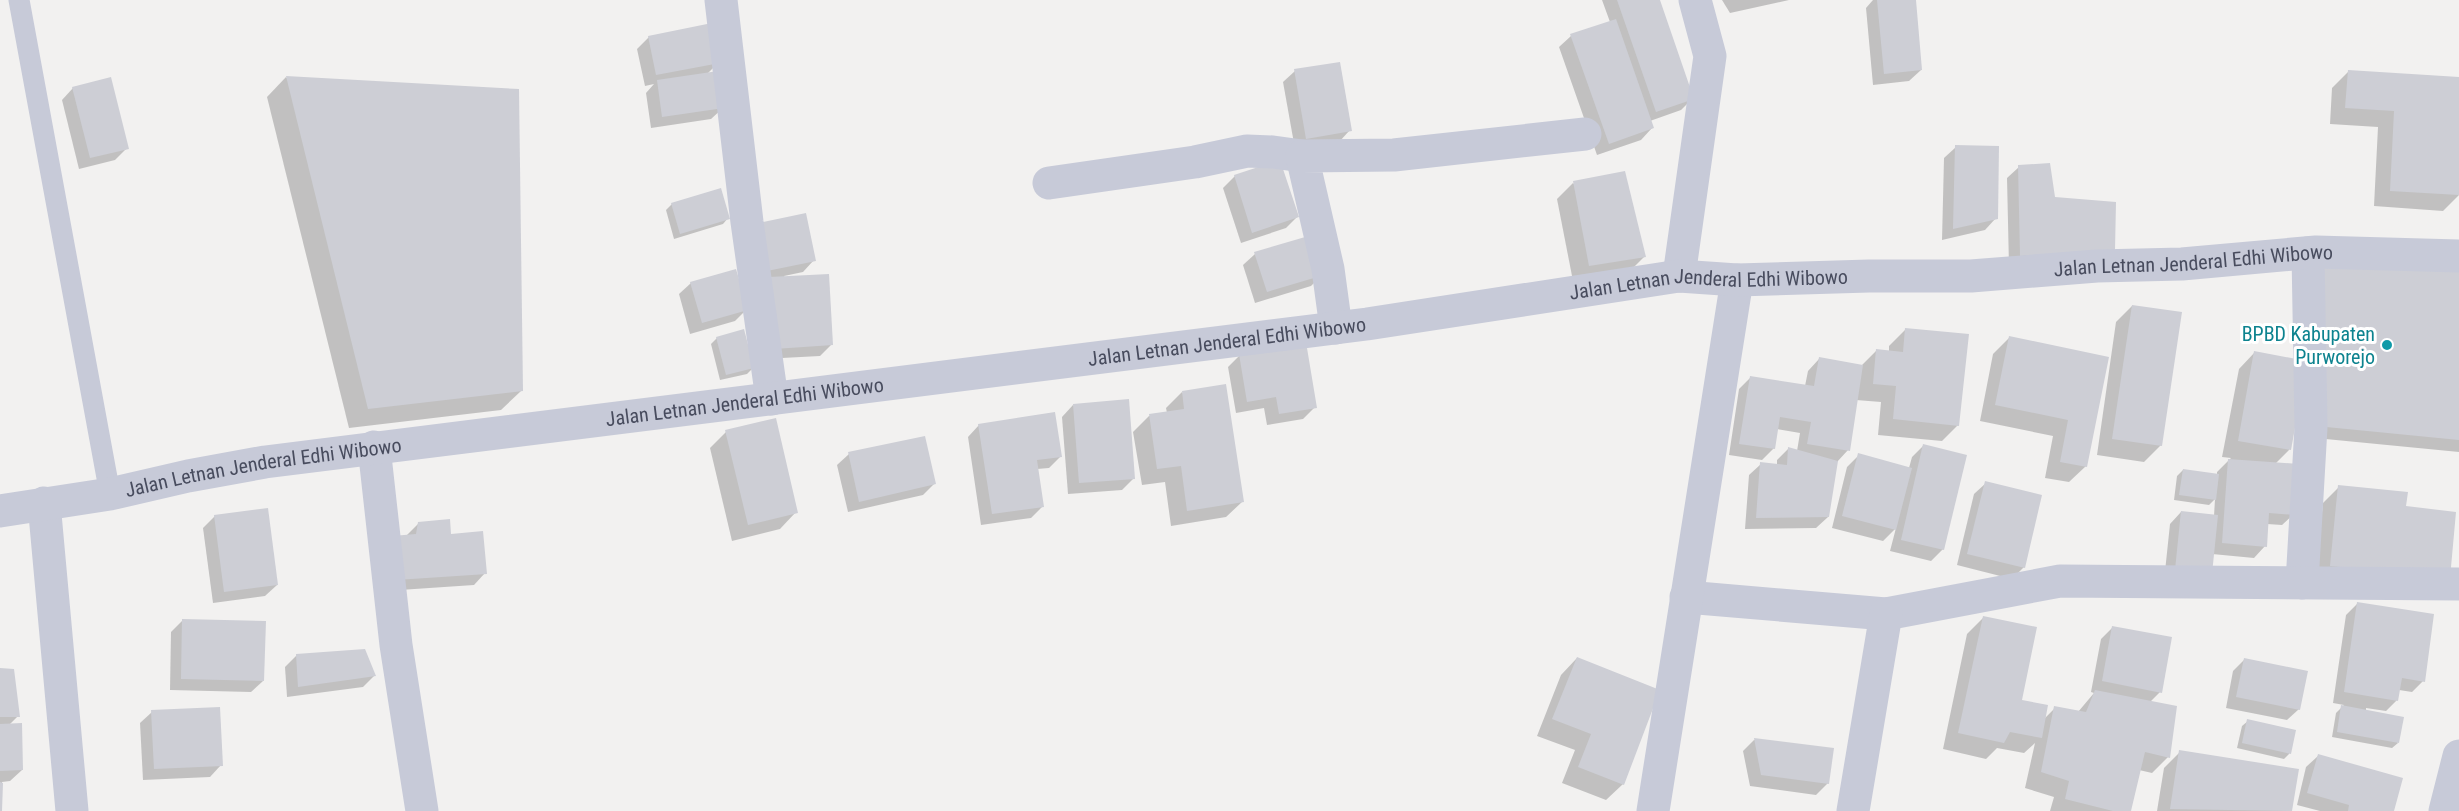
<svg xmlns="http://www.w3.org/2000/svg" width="2459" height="811" font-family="'Roboto Condensed',sans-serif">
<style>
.shadow{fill:#0003}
.building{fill:#cdced5}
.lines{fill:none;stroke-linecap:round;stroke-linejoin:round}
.service{stroke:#c7cad8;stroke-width:21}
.minor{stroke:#c7cad8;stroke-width:33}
.tertiary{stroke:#c7cad8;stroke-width:33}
.culture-dot{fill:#0f9aa8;stroke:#fff;stroke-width:2}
.labels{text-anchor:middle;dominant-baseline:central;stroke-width:6;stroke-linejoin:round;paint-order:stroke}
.street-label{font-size:20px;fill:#484c5e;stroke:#fff}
.culture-label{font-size:20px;fill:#0d838f;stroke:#fff;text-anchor:end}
</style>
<rect width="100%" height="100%" fill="#f2f1f0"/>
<!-- shadow -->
<g class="shadow">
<path d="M1602,0H1658L1692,99L1681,110L1650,121L1652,128L1641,140L1597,155L1559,47L1571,36L1610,22Z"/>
<path d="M1722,0H1789L1730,13Z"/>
<path d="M1873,0H1914L1921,70L1909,81L1873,85L1866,8Z"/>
<path d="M649,37L719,62L707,74L723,108L711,119L651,128L646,93L654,84L645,86L637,49Z"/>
<path d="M1295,71L1350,130L1339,142L1295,149L1283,82Z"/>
<path d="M2348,72L2459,78V195L2443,211L2374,206L2378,127L2330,124L2332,88Z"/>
<path d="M286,77L521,391L501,410L349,428L267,97Z"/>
<path d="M73,88L127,148L115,160L79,169L62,100Z"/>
<path d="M1956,147L1996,218L1985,230L1942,240L1944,158Z"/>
<path d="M2019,167L2054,198L2115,203L2009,267L2007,178Z"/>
<path d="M1235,176L1297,217L1286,228L1241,243L1223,188Z"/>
<path d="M1573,183L1644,257L1628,273L1573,281L1557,199Z"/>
<path d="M672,204L728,218L723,224L674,239L666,210Z"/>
<path d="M747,236L814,260L803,272L784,276L831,345L820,356L763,359Z"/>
<path d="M1255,254L1323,274L1311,286L1255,303L1243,265Z"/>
<path d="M2459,266V452L2305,437L2304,373L2289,450L2275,464L2294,514L2282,525L2267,524L2265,546L2254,558L2212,554L2164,581L2170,524L2181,512L2214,516L2215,499L2209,505L2174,500L2177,476L2183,470L2217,475V472L2231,458L2222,457L2239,369L2255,352L2304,362Z"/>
<path d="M691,283L746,310L735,321L690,334L679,294Z"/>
<path d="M2132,306L2161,445L2144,462L2097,455L2116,322Z"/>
<path d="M1905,330L1958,425L1942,441L1878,435L1881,402L1856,400L1848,450L1837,462L1828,517L1816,528L1745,529L1749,475L1761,464L1777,465V460L1789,448L1797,451L1800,433L1777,429L1774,448L1762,460L1729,455L1739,389L1751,377L1805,386L1808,371L1819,359L1861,366L1876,351L1889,352V346Z"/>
<path d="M717,338L753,368L747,374L720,380L711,344Z"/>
<path d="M2009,338L2107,358L2086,466L2069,482L2045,478L2053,436L1980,421L1993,354Z"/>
<path d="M1240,355L1315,407L1303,419L1267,425L1264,408L1236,413L1228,367Z"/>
<path d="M1182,392L1243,501L1226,517L1171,526L1165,482L1142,485L1133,432L1149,416L1167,413L1166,408Z"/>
<path d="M1073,405L1134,478L1122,490L1068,494L1062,417Z"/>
<path d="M979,425L1061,456L1049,468L1037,469L1043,506L1031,518L981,525L968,437Z"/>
<path d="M726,432L796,512L780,529L732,541L710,448Z"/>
<path d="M1923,446L1943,549L1931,561L1890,551L1896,528L1883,541L1832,528L1847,467L1859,455L1909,468L1912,457Z"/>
<path d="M849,454L934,484L923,495L848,512L837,465Z"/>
<path d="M1986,483L2024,567L2012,579L1957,565L1974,494Z"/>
<path d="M2339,487L2405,507L2454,513L2315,582L2323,503Z"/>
<path d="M215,516L277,585L265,596L213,603L203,528Z"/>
<path d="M419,523L450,535L485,573L474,585L385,591L407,535Z"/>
<path d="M2357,604L2423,681L2412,692L2399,690L2397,700L2386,711L2366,708V711L2398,743L2392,748L2332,737L2336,713L2344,705L2333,703L2346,615Z"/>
<path d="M1983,618L2020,701L2044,719L2055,708L2078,712L2094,693L2091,692L2101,639L2113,627L2160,692L2150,702L2168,757L2152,773L2139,770L2129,811H2050L2054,797L2025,788L2035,743L2024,753L1997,748L1986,759L1943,749L1967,634Z"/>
<path d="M183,620L263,681L251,692L170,690L171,632Z"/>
<path d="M297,655L375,675L363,687L287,697L285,667Z"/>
<path d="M1577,658L1623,784L1606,800L1562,783L1575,750L1537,736L1561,675Z"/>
<path d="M2244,660L2299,709L2287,720L2226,708L2233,671Z"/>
<path d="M0,670L18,716L9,725L22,770L10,781L2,782L0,811Z"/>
<path d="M152,712L221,765L210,777L143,780L140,723Z"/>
<path d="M2248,721L2294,732L2289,754L2284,759L2237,748L2242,726Z"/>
<path d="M1754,740L1832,750L1828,783L1816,795L1750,786L1743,751Z"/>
<path d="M2180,752L2297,771L2291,811H2157L2164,768Z"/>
<path d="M2318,756L2393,811H2320L2297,805L2306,767Z"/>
</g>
<!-- building -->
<g class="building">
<path d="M1617,0H1660L1694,99L1656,112Z"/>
<path d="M1877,0H1916L1922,70L1884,74Z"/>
<path d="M1616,19L1654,128L1609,144L1570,34Z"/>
<path d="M712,23L720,63L656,75L648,36Z"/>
<path d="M1340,62L1352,131L1306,139L1294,69Z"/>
<path d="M2348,70L2459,77V195L2390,191L2394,111L2345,108Z"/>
<path d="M718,71L724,108L662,117L657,80Z"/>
<path d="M286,76L519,89L523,391L368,409Z"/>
<path d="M111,77L129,149L90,158L72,87Z"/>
<path d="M1955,145L1999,146L1998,219L1953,229Z"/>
<path d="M1280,160L1299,217L1252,233L1234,175Z"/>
<path d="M2050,163L2055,197L2116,202L2115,250L2020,256L2018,165Z"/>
<path d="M1625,171L1646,257L1589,266L1573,181Z"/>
<path d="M721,188L730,219L680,234L671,203Z"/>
<path d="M806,213L816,261L767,271L758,223Z"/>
<path d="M1312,235L1324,275L1267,292L1254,252Z"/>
<path d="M2314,263L2459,265V440L2316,426Z"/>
<path d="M736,269L748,310L702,323L690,282Z"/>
<path d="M829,274L833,345L774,349L769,277Z"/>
<path d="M2132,305L2182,312L2162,446L2112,439Z"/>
<path d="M1905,328L1969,334L1959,426L1893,419L1896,386L1873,384L1876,349L1903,352Z"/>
<path d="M744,329L754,368L726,375L716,337Z"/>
<path d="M2009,336L2109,357L2087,467L2060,462L2068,420L1995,405Z"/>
<path d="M1306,342L1317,408L1279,414L1276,397L1247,402L1239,354Z"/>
<path d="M2254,351L2307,361L2291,450L2238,441Z"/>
<path d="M1819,357L1863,365L1850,451L1807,444L1811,422L1780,417L1775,449L1739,444L1750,376L1814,386Z"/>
<path d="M1226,384L1244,502L1187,511L1181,466L1157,469L1149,414L1184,409L1182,391Z"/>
<path d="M1129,399L1135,479L1079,483L1073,404Z"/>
<path d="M1055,412L1062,457L1037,460L1044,507L992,514L978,424Z"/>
<path d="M776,418L798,513L748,525L725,430Z"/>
<path d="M925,436L936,484L859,502L848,452Z"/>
<path d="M1923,444L1967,455L1944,550L1901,540Z"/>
<path d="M1788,447L1838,461L1829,517L1756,518L1760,462L1787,465Z"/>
<path d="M1858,453L1912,468L1896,530L1842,516Z"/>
<path d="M2228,459L2299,464L2295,515L2269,513L2267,547L2222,543Z"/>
<path d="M2183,469L2219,474L2216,500L2179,495Z"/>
<path d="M1985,481L2042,495L2025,568L1967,554Z"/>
<path d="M2338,485L2408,492L2406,506L2456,512L2450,578L2330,566Z"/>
<path d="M268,508L278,585L224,592L214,515Z"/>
<path d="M2181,511L2218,515L2212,574L2175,570Z"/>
<path d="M450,519L451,534L483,531L487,574L396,580L392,536L416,534L418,522Z"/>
<path d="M2357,602L2434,614L2425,682L2402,678L2398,701L2344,692Z"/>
<path d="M1983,616L2037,627L2022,700L2048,705L2042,738L2010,732L2004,743L1958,733Z"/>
<path d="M182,619L266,621L264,681L181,679Z"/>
<path d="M2112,626L2172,637L2162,693L2102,681Z"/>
<path d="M365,649L376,676L298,687L296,654Z"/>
<path d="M1577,657L1660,690L1624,785L1578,767L1591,734L1552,719Z"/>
<path d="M2244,658L2308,671L2300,710L2236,697Z"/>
<path d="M0,668L14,669L20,717H0Z"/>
<path d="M2095,690L2177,706L2170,758L2145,752L2131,811H2113L2065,799L2069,781L2041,772L2054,706L2086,712Z"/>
<path d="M2341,705L2404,717L2399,743L2337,732Z"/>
<path d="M220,707L223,766L154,769L151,710Z"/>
<path d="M2247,719L2296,730L2291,754L2242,743Z"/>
<path d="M22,723L23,770L0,771V724Z"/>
<path d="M1754,738L1834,748L1829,784L1761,775Z"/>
<path d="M2179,750L2299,769L2292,811L2170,809Z"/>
<path d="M2318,754L2403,778L2394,811H2348L2349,805L2307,793Z"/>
<path d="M0,782L3,783L2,811H0Z"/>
</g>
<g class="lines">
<!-- service -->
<path class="service" d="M19,0L110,494"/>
<!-- minor -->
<g class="minor">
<path d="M721,0L747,222L772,399"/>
<path d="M1049,183L1195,162L1247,151L1273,152L1302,156"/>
<path d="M1679,276L1710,56L1695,0"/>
<path d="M1336,328L1328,269L1302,156L1394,155L1585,134"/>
<path d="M374,447L396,645L422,811"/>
<path d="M44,503L72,811"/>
<path d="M2302,583L2311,427L2308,253"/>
<path d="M1686,597L1886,614L2060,581L2459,584"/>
<path d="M1653,811L1737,280"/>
<path d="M1853,811L1886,614"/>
<path d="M2445,811L2459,756"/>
</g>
<!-- tertiary -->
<path class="tertiary" id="s1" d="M0,511L110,494L188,476L265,462L1367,324L1679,276L1737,280L1869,276H1971L2097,266L2182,264L2316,252L2459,256"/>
</g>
<!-- markers -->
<circle class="culture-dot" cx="2387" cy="345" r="6"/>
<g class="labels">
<!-- street labels -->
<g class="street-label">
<text stroke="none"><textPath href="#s1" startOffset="2211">Jalan Letnan Jenderal Edhi Wibowo</textPath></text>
<text stroke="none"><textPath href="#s1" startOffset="1725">Jalan Letnan Jenderal Edhi Wibowo</textPath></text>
<text stroke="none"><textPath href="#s1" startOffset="1239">Jalan Letnan Jenderal Edhi Wibowo</textPath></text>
<text stroke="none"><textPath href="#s1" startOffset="753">Jalan Letnan Jenderal Edhi Wibowo</textPath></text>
<text stroke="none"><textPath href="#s1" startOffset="267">Jalan Letnan Jenderal Edhi Wibowo</textPath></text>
</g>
<!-- culture labels -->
<g class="culture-label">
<text x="2375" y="334">BPBD Kabupaten<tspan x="2375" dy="23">Purworejo</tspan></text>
</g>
</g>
</svg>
